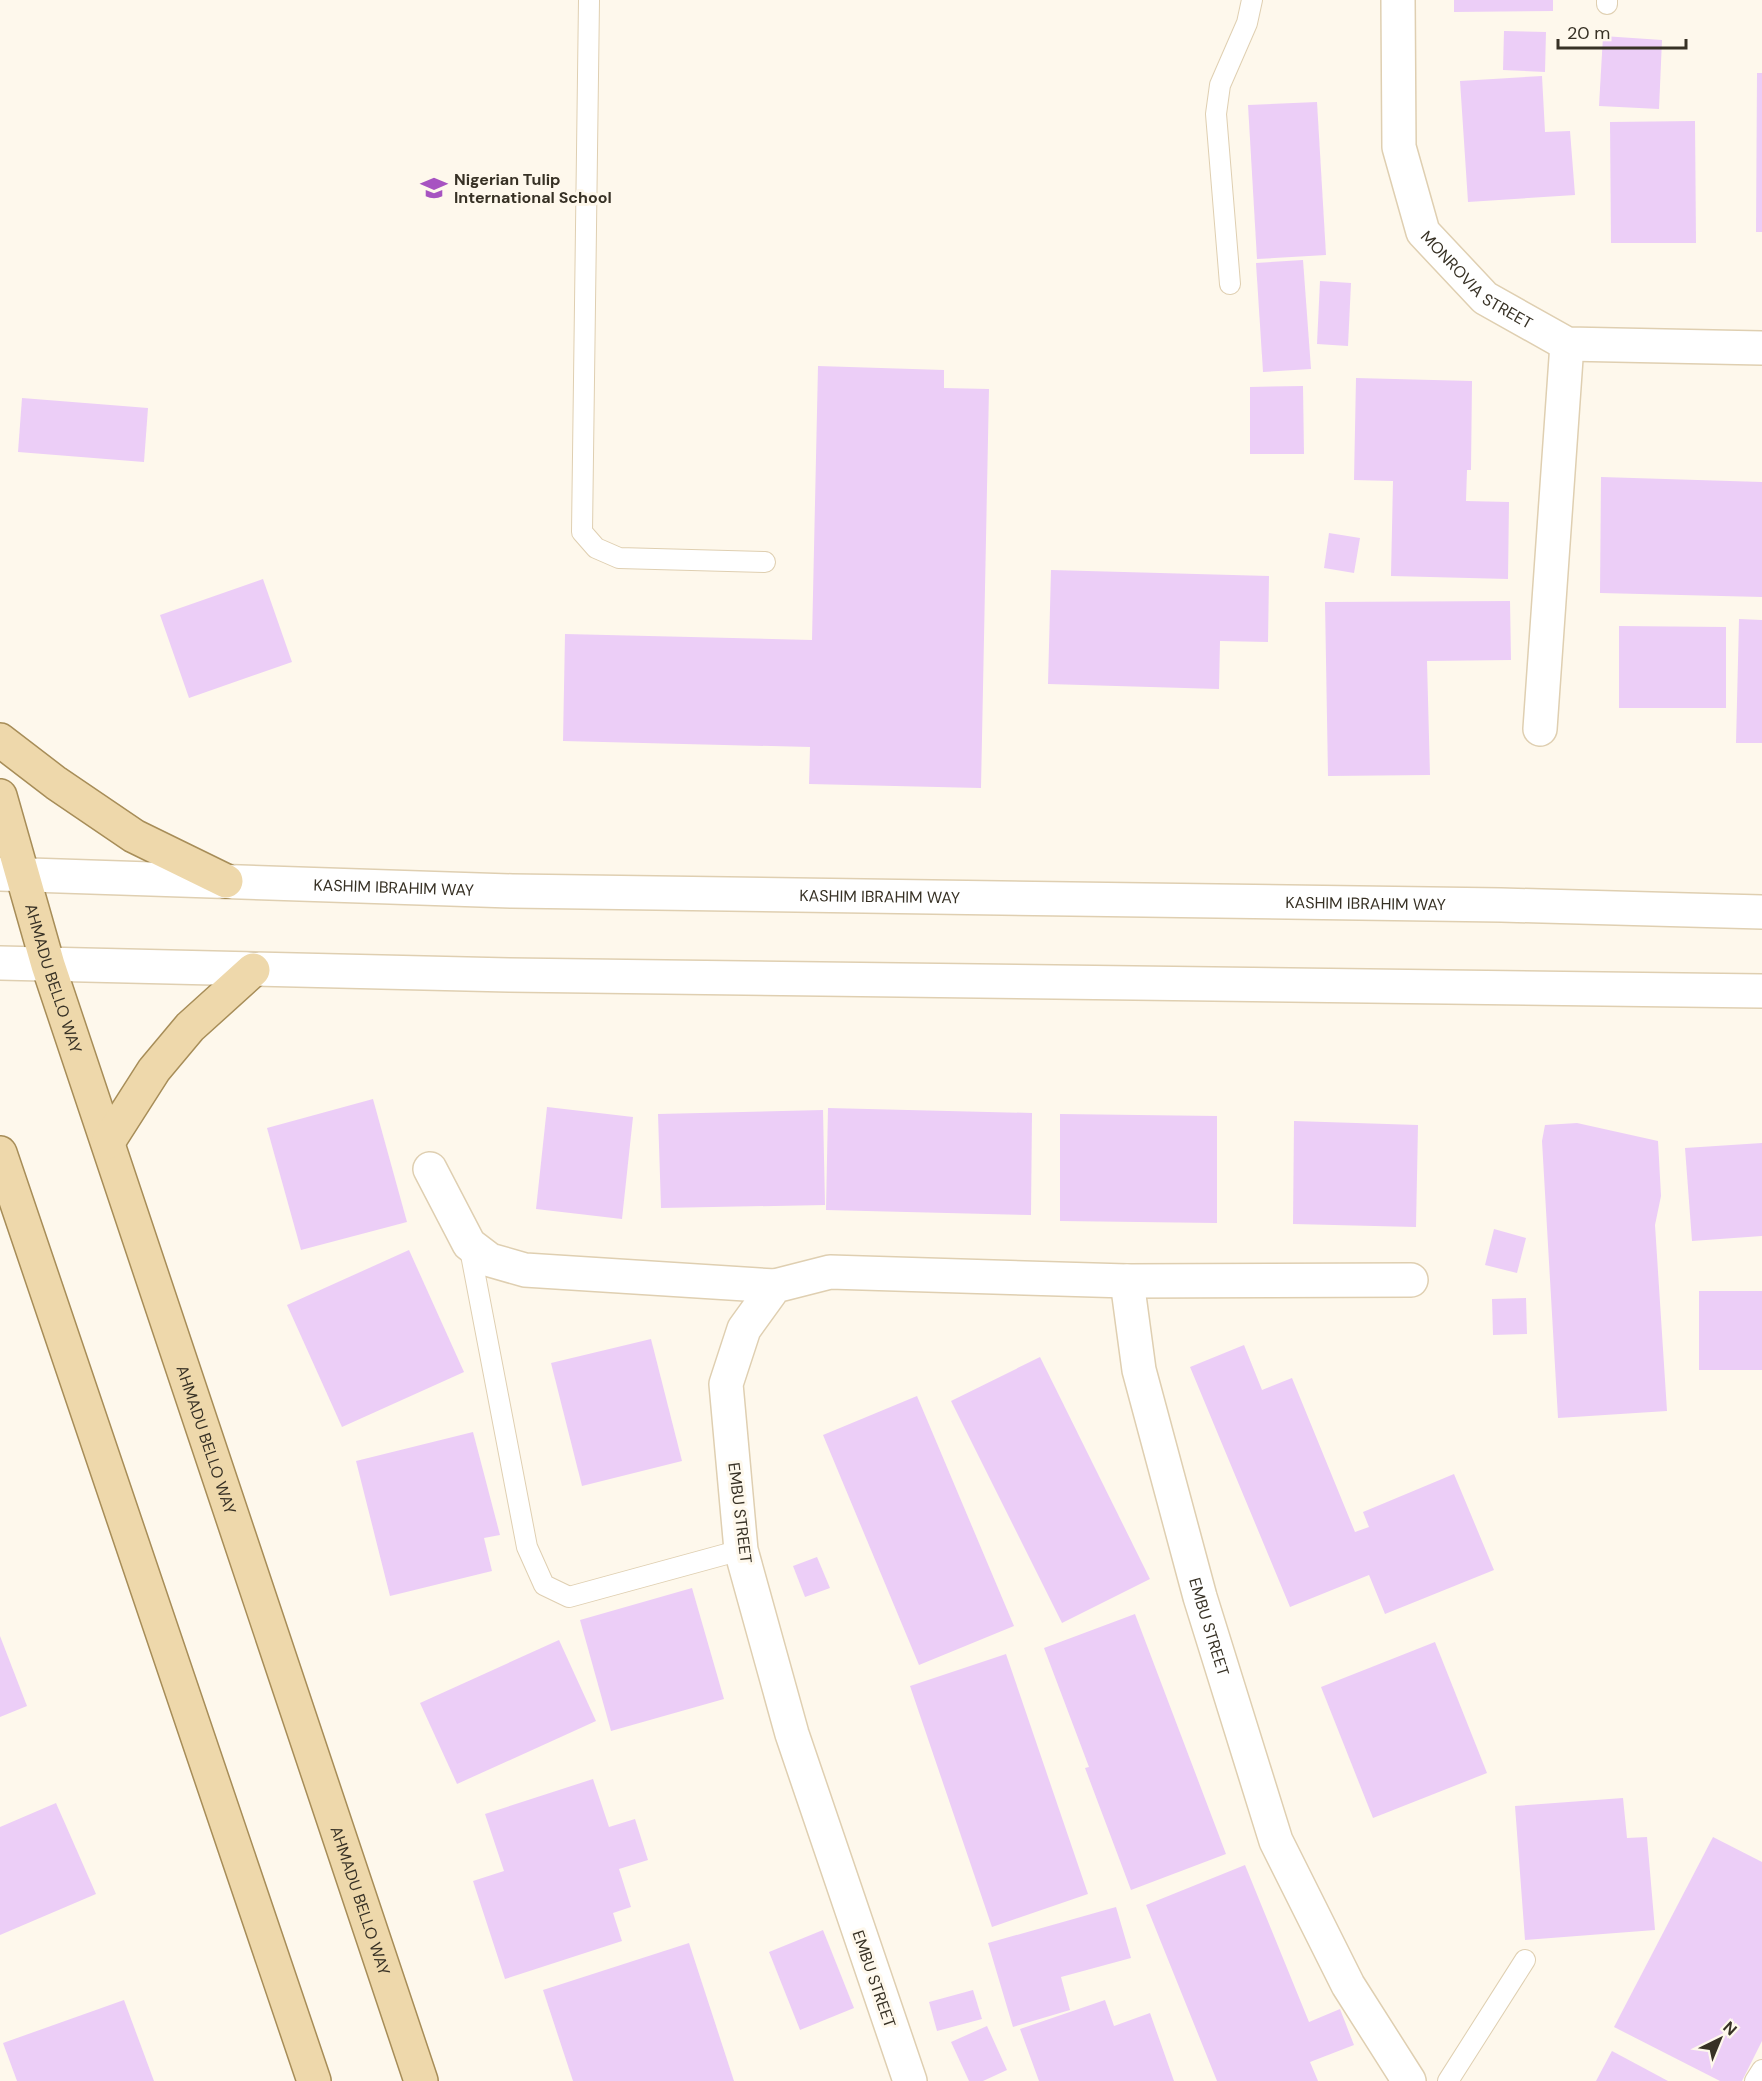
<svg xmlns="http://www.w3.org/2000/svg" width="1762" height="2081" font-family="'DM Sans',sans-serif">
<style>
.building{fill:#eccef7}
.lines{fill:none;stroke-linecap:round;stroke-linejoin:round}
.lane-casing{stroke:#dfcfb1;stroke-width:22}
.street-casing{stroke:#dfcfb1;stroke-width:36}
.secondary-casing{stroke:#dfcfb1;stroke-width:36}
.primary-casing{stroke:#a78d58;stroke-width:36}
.lane{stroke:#fff;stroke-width:20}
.street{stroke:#fff;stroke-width:33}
.secondary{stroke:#fff;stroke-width:33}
.primary{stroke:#eed8ab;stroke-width:33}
.labels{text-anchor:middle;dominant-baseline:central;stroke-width:6;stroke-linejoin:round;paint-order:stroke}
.poi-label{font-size:16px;font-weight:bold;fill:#373125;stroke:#fef8ec;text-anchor:start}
.street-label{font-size:16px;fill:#373125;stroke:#fef8ec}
</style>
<rect width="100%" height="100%" fill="#fef8ec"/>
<!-- building -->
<g class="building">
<path d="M1454,0H1553V11L1454,12Z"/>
<path d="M1504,31L1546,32L1545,72L1503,70Z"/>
<path d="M1603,36L1662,40L1659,109L1599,106Z"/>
<path d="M1757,73H1762V232H1756Z"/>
<path d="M1542,76L1545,132L1570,131L1575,195L1468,202L1460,81Z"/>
<path d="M1317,102L1326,255L1257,259L1248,105Z"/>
<path d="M1695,121L1696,243H1611L1610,122Z"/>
<path d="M1303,260L1311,369L1263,372L1256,263Z"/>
<path d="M1320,281L1351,283L1348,346L1317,344Z"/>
<path d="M818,366L944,370V388L989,389L981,788L809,784L810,747L563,741L565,634L812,640Z"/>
<path d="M1356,378L1472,381L1471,470H1467L1466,501L1509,502L1508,579L1391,576L1393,481L1354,480Z"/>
<path d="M1303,386L1304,454H1250V387Z"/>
<path d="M22,398L148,408L144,462L18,452Z"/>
<path d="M1601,477L1762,482V597L1600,593Z"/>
<path d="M1329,533L1360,538L1354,573L1324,568Z"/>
<path d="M1051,570L1269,576L1268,642L1220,641L1219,689L1048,684Z"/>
<path d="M263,579L292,662L189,698L160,615Z"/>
<path d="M1510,601L1511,660L1427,661L1430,775L1328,776L1325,602Z"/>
<path d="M1739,619L1762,620V743H1736Z"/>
<path d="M1619,626L1726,627V708H1619Z"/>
<path d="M373,1099L407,1222L301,1250L267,1128Z"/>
<path d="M547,1107L633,1117L622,1219L536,1209Z"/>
<path d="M828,1108L1032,1113L1031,1215L826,1210Z"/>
<path d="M823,1110L825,1205L661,1208L658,1114Z"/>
<path d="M1060,1114L1217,1116V1223L1060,1221Z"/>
<path d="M1294,1121L1418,1125L1416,1227L1293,1224Z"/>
<path d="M1577,1123L1658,1141L1661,1196L1655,1225L1667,1411L1558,1418L1542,1141L1545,1125Z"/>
<path d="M1762,1143V1236L1692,1241L1685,1148Z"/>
<path d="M1494,1229L1526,1238L1517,1273L1485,1265Z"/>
<path d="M409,1250L464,1372L342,1427L287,1305Z"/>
<rect x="1699" y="1291" width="63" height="79"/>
<path d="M1526,1298L1527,1334L1493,1335L1492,1299Z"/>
<path d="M651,1339L682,1461L582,1486L551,1363Z"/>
<path d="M1244,1345L1262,1390L1292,1378L1355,1532L1369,1527L1363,1512L1454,1474L1494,1570L1385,1614L1369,1575L1290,1607L1190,1367Z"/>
<path d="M1040,1357L1150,1579L1062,1623L951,1401Z"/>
<path d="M917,1396L1014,1626L919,1665L823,1435Z"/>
<path d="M473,1432L500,1535L484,1538L492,1571L390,1596L356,1461Z"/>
<path d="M817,1557L830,1588L805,1597L793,1566Z"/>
<path d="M692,1588L724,1699L611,1731L580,1620Z"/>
<path d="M1135,1614L1226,1854L1131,1890L1085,1768L1089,1767L1044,1648Z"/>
<path d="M0,1636L27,1706L0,1717Z"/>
<path d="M559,1640L596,1721L457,1784L420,1703Z"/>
<path d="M1435,1642L1487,1773L1373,1818L1321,1687Z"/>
<path d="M1006,1654L1088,1894L992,1927L910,1686Z"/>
<path d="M593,1779L609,1827L635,1819L648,1860L619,1869L631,1907L613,1913L622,1941L505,1979L473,1881L504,1871L485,1814Z"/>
<path d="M1623,1798L1627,1838L1647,1837L1655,1930L1525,1940L1515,1806Z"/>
<path d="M56,1803L96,1894L0,1935V1827Z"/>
<path d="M1713,1837L1762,1862V2041L1742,2081H1720L1614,2027Z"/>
<path d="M1245,1865L1309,2022L1340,2009L1354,2045L1310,2062L1318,2081H1217L1146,1905Z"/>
<path d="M1116,1907L1131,1958L1061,1977L1070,2010L1013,2027L988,1943Z"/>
<path d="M823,1930L854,2008L800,2030L769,1952Z"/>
<path d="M689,1943L734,2081H573L543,1990Z"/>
<path d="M973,1990L982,2019L937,2031L929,2002Z"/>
<path d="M124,2000L154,2081H17L3,2043Z"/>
<path d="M1105,2000L1114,2026L1150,2013L1174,2081H1039L1020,2029Z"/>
<path d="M987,2026L1007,2070L983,2081H969L951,2042Z"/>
<path d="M1612,2051L1668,2081H1596Z"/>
</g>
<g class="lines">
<!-- lane casing -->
<g class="lane-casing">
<g id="lane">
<path d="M589,0L582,532L596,548L619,558L765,562"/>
<path d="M1607,4V0"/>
<path d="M1230,284L1216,114L1220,85L1247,23L1252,0"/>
<path d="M469,1244L527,1547L544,1585L569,1597L741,1550"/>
<path d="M1448,2081L1525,1960"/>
<path d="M1755,2081L1762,2070"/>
</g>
</g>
<!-- street casing -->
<g class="street-casing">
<g id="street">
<path id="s1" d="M1398,0L1399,147L1423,232L1485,298L1567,344L1762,348"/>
<path d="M1540,729L1567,344"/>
<path d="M430,1169L469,1244L490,1260L525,1270L775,1286"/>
<path id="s2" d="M1127,1281L1139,1370L1200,1597L1276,1841L1348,1985L1409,2081"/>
<path d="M910,2081L792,1734L741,1550L726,1384L744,1329L775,1286L830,1272L1127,1281L1411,1280"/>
</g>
</g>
<!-- secondary casing -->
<g class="secondary-casing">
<g id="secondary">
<path id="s3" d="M0,874L512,891L1501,905L1762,912"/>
<path d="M0,963L509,975L1762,991"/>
</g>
</g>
<!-- primary casing -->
<g class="primary-casing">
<g id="primary">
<path d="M0,740L56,783L134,836L226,881"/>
<path id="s4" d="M0,796L48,965L421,2081"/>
<path d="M108,1142L154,1070L190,1027L253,970"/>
<path d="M0,1153L314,2081"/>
</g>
</g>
<!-- lane -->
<use href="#lane" class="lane"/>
<!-- street -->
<use href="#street" class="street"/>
<!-- secondary -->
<use href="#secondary" class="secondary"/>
<!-- primary -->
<use href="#primary" class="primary"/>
</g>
<!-- icons -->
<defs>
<g id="school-bare" transform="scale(2.07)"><path d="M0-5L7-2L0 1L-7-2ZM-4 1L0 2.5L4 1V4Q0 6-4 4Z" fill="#a753c1" stroke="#fef8ec" stroke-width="2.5" paint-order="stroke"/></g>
</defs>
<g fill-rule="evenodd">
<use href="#school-bare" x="434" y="188"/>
</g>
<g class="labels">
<!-- poi labels -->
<g class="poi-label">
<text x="454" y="179">Nigerian Tulip<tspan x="454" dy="18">International School</tspan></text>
</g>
<!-- street labels -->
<g class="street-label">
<text stroke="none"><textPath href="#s1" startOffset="308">MONROVIA STREET</textPath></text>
<text stroke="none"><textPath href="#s3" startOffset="394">KASHIM IBRAHIM WAY</textPath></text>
<text stroke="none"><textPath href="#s3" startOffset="880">KASHIM IBRAHIM WAY</textPath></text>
<text stroke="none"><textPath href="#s3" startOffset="1366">KASHIM IBRAHIM WAY</textPath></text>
<text stroke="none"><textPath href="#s4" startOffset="190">AHMADU BELLO WAY</textPath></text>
<text stroke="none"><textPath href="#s4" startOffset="676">AHMADU BELLO WAY</textPath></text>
<text transform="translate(740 1513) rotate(83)">EMBU STREET</text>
<text stroke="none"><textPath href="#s2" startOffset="356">EMBU STREET</textPath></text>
<text stroke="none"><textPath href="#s4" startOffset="1162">AHMADU BELLO WAY</textPath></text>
<text transform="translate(874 1979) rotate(71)">EMBU STREET</text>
</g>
</g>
<!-- north arrow -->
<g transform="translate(1720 2039) rotate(43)" stroke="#fef8ec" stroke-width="4.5" paint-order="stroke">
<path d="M0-4.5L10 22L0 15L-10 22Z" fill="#373125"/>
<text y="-9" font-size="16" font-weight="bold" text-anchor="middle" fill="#373125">N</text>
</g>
<!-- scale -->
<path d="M1558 39v9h128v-9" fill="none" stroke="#373125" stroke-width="3"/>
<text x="1567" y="39" font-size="18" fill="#373125" stroke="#fef8ec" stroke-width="4.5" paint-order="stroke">20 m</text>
</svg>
